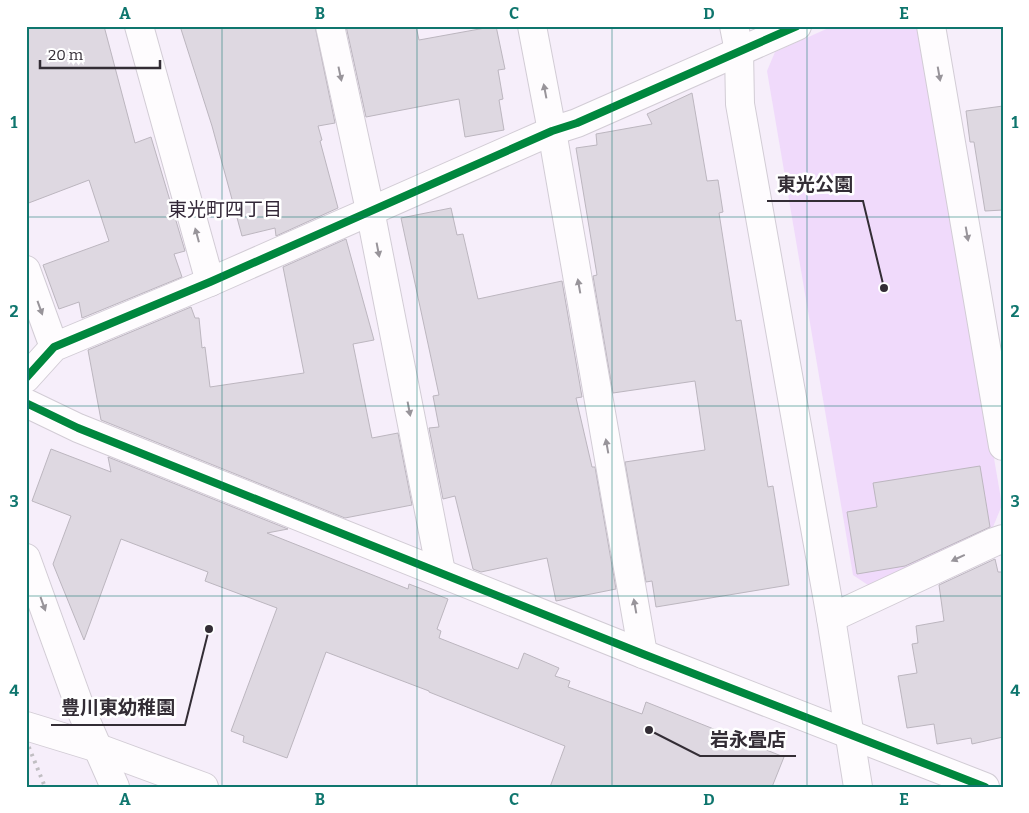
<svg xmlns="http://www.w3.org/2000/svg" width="1029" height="813" font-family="Bitter,'Noto Sans JP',serif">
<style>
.green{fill:#f0dafb}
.building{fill:#ded8e1;stroke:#bcb6bf}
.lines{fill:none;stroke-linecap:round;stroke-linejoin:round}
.minor-casing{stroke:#d2ccd5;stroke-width:30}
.tertiary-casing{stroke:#d2ccd5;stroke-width:30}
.minor{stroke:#fefcfe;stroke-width:28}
.tertiary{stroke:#fefcfe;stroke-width:28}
.rail{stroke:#c0bec2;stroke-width:4;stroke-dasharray:2.5 5;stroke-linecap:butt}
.cycleway-casing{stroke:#fff;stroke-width:11}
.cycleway{stroke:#00873e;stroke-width:8}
.oneway{fill:#98949a}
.grid{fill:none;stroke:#0f766e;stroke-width:1;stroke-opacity:0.55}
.labels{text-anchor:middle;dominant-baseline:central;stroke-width:5;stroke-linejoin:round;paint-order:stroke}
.neighbourhood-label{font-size:19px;fill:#332838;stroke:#fff}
.leader{fill:none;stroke:#332d35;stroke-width:2}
.callout-dot{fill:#332d35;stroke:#fff;stroke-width:2}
.callout-label{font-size:19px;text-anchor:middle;font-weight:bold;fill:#332d35;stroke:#fff;stroke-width:5;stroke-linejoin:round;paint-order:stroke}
.neatline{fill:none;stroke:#0f766e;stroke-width:2}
.grid-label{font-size:16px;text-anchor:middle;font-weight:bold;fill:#0f766e}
</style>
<rect width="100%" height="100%" fill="#f6eefa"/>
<!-- green -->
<path class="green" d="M833,26H920L1002,505L993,527L868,585L853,575L767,71L775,52Z"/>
<!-- building -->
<g class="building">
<path d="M26,26H104L135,143L151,137L185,251L174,254L182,277L82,318L79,302L59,309L43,265L109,241L89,180L26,204Z"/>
<path d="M180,26H315L335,123L318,126L322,140L320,141L338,208L276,236L275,228L242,236L212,126Z"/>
<path d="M346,26H416L419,40L496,26L505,69L498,70L503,99L499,100L504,130L465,137L459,99L366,117Z"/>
<path d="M692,93L707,181L718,180L723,212L719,213L736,321L741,320L768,487L773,486L789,585L656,607L652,581L646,582L625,462L705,450L695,381L613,393L593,276L597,275L576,148L597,145L596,134L652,124L647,114Z"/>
<path d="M1003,106V210L985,211L974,142H970L966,111Z"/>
<path d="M451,208L457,235L463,234L478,299L562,281L582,397L576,398L592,467H595L616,589L556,601L547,558L481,572L473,569L455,496L443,499L429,428L439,427L433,396L439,395L401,218Z"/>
<path d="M346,239L374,340L353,344L372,438L398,433L412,505L345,518L101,420L88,350L191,307L195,318H199L202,348L205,347L210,387L304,373L283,267Z"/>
<path d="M51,449L111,472L108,457L288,529L267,533L408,589L409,584L448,599L437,629L441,631L439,638L518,669L524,653L559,668L555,676L570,681L568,687L642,714L646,702L784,757L772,787H550L565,746L429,692V691L326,652L287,758L243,742L244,736L231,731L277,608L205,581L208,572L121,539L84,640L53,564L71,516L32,501Z"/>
<path d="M980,466L990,527L905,566L857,574L847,512L877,507L873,483Z"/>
<path d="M995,559L998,572H1003V737L972,744L971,738L937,744L934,724L907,728L898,676L917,673L912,644L918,643L916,626L944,621L939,585Z"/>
</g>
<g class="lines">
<!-- minor casing -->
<g class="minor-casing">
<g id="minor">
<path d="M139,26L210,282"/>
<path d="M330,26L370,210L441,572"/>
<path d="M532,26L552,131L643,654"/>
<path d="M734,26L739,51L740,104L831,618L858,787"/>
<path d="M931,26L1003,446"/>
<path d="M26,270L54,347"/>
<path d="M26,378L54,347L210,282L552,131L577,123L797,26"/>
<path d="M26,403L78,428L643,654L985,787"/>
<path d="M26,558L81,710L115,787"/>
<path d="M831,618L994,542L1003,539"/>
</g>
</g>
<!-- tertiary casing -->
<g class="tertiary-casing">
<path id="tertiary" d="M26,726L98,748L204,787"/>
</g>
<!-- minor -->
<use href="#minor" class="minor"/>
<!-- tertiary -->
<use href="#tertiary" class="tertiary"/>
<!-- rail -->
<path class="rail" d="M26,740L45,787"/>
<!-- cycleway casing -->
<g class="cycleway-casing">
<g id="cycleway">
<path d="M26,378L54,347L210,282L552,131L577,123L797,26"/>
<path d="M26,403L78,428L643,654L985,787"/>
</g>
</g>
<!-- cycleway -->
<use href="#cycleway" class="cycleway"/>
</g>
<!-- one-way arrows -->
<defs><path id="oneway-solid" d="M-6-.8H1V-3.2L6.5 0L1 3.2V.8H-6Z" transform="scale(1.25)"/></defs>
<g class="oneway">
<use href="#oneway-solid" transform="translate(340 74) rotate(78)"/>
<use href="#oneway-solid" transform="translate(939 74) rotate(80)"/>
<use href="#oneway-solid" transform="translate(545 91) rotate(-101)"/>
<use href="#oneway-solid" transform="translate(967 234) rotate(80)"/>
<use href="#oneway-solid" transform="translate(197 235) rotate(-105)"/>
<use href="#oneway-solid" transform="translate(378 250) rotate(79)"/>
<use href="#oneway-solid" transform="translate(579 286) rotate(-100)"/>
<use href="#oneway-solid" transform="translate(40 308) rotate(70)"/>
<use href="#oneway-solid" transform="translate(409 409) rotate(79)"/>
<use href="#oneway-solid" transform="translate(607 446) rotate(-100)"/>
<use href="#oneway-solid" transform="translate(958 558) rotate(155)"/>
<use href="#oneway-solid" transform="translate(43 604) rotate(70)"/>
<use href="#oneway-solid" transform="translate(635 606) rotate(-100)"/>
</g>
<!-- grid -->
<path class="grid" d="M222,26V787M417,26V787M612,26V787M807,26V787M26,217H1003M26,406H1003M26,596H1003"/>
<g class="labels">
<!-- neighbourhood labels -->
<g class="neighbourhood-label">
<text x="225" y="209">東光町四丁目</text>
</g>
</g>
<!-- callouts -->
<path class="leader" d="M884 288L863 201H767M209 629L185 725H51M649 730L700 756H796"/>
<g class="callout-dot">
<circle cx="884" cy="288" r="5"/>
<circle cx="209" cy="629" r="5"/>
<circle cx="649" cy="730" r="5"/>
</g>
<g class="callout-label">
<text x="815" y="191">東光公園</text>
<text x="118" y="714">豊川東幼稚園</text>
<text x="748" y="746">岩永畳店</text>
</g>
<!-- border -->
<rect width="1029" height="813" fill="none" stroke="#ffffff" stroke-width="55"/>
<!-- scale -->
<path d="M40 60v8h120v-8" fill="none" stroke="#332d35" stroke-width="2.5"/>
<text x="48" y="60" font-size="15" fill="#332d35" stroke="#ffffff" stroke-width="4" paint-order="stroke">20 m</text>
<rect x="28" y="28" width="974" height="758" class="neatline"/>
<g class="grid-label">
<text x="125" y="19">A</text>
<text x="320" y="19">B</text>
<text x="514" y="19">C</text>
<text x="709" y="19">D</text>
<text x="904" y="19">E</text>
<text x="14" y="128">1</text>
<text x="1015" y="128">1</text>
<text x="14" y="317">2</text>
<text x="1015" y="317">2</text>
<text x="14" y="507">3</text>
<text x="1015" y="507">3</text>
<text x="14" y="696">4</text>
<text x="1015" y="696">4</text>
<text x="125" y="805">A</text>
<text x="320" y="805">B</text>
<text x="514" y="805">C</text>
<text x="709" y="805">D</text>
<text x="904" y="805">E</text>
</g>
</svg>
